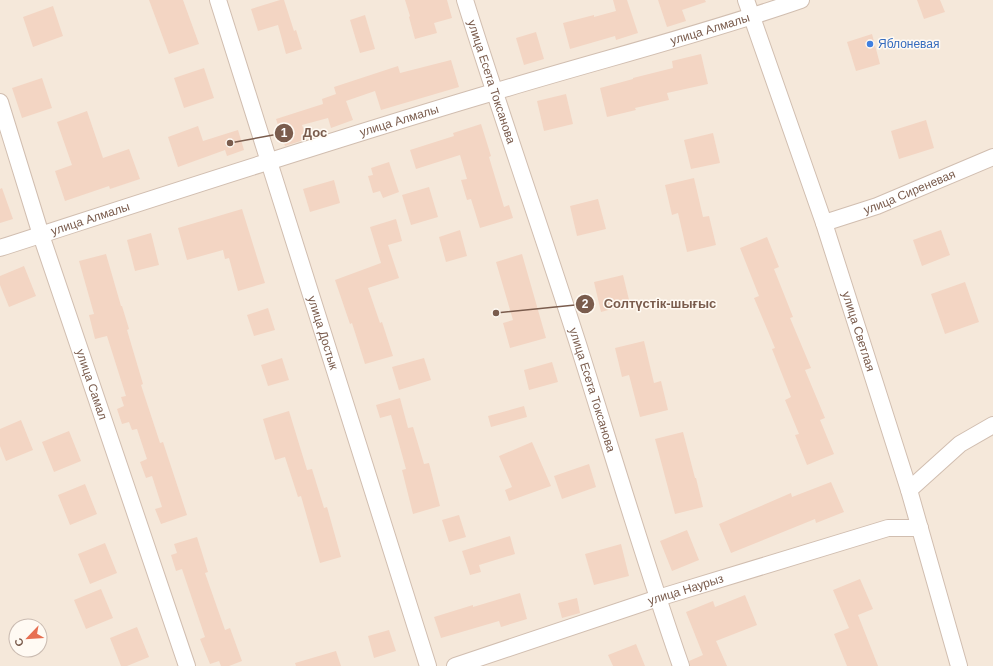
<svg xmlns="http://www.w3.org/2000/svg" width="993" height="666" font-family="Arial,sans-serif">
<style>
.residential{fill:#f5e8da;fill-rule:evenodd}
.building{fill:#f3d5c3}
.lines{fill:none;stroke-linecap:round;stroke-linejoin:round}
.minor-casing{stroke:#d1beb0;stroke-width:18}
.minor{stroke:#fff;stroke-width:16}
.shop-dot{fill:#3f7fe0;stroke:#fffaf3;stroke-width:1.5}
.labels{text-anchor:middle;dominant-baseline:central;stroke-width:3;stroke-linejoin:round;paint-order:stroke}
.street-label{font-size:12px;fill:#7a5c4d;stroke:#fffaf3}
.shop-label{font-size:12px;fill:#366cbe;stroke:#fffaf3;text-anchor:start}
.leader{fill:none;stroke:#7a5c4d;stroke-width:1.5}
.callout-dot{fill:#7a5c4d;stroke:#fffaf3;stroke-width:1.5}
.mark-label{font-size:12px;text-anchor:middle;font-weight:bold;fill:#fff}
.callout-label{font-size:13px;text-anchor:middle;font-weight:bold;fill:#7a5c4d;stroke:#fffaf3;stroke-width:3;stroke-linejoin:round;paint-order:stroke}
</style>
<rect width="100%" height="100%" fill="#fdf6ec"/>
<!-- residential -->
<path class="residential" d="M0,0H993V666H0ZM16,626H40V650H16Z"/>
<!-- building -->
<g class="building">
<path d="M149,0H183L199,44L169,54Z"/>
<path d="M280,0H284L294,31L296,30L302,49L286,54L278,25L258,31L251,9Z"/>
<path d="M405,0H447L452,18L434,23L437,33L415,39L409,17L410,16Z"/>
<path d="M613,0H627L638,33L616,40L615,36L570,49L563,23L594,15V17L616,11Z"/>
<path d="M658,0H705L706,2L682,10L686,21L667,27Z"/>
<path d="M917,0H940L945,12L924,19Z"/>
<path d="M53,6L63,36L33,47L23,17Z"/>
<path d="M365,15L375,49L360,53L350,20Z"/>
<path d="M536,32L544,59L524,65L516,38Z"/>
<path d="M872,34L880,64L856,71L847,42Z"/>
<path d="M701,54L708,84L667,93L669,100L635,108L636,110L607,117L600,88L633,79V78L673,68L672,61Z"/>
<path d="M451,60L459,87L381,110L375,91L346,101L353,120L331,128L328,118L302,125L307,139L285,146L276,119L323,104L322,99L336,94L334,87L398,66L400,73Z"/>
<path d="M204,68L214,98L184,108L174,78Z"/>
<path d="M42,78L52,108L22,118L12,88Z"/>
<path d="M566,94L573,124L544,131L537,101Z"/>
<path d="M87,111L103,158L129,149L140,179L110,189L109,186L65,201L55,171L72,165L57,122Z"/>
<path d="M926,120L934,148L899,159L891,131Z"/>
<path d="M481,124L491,156L489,157L504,207L509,205L513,218L480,228L471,199L467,200L461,180L467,179L460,155L416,169L410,150L454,136L453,133Z"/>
<path d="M198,126L203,141L238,130L244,150L227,156L225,150L178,167L168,137Z"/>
<path d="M713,133L720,163L691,169L684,140Z"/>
<path d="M389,162L399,192L383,198L380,191L373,193L368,176L373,175L371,168Z"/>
<path d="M694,178L703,217L709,216L716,245L687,252L678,213L672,215L665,185Z"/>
<path d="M334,180L340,203L310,212L303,189Z"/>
<path d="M429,187L438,217L411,225L402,195Z"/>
<path d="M2,188L13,219L0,223V189Z"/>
<path d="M598,199L606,229L577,236L570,206Z"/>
<path d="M242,209L265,283L238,291L229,258L225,259L223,250L187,260L178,228Z"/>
<path d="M396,219L402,241L388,245L399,278L368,288L380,323L382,322L393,356L365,364L352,323L350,324L335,280L381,263L370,227Z"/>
<path d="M460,230L467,256L446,262L439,237Z"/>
<path d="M941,230L950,255L922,266L913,240Z"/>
<path d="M151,233L159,265L135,271L127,240Z"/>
<path d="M767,237L779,267L774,269L793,317L790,318L811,368L805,370L825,418L820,420L834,454L807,465L795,435L799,434L785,400L791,397L772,349L775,348L754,298L759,296L740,248Z"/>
<path d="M106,254L121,306H122L129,329L127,330L143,384L141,385L160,443L163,442L187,515L161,524L155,509L162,507L152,476L146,478L140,462L147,459L137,429L132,430L129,422L122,424L117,409L124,406L121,397L126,396L107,336L95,339L89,315L94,314L79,261Z"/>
<path d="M522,254L546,338L510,348L503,323L513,320L496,262Z"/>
<path d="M24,266L36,296L9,307L0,285V276Z"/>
<path d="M623,275L630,304L601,312L594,282Z"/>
<path d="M965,282L979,322L945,334L931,294Z"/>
<path d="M268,308L275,330L254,336L247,315Z"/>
<path d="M644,341L654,383L661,381L668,410L640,417L629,375L622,377L615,348Z"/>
<path d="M282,358L289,380L268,386L261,365Z"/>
<path d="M424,358L431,380L399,390L392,367Z"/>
<path d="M552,362L558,382L529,390L524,370Z"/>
<path d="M400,398L408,428L413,427L424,464L429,463L440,506L413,514L402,470L406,469L391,415L380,418L376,405Z"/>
<path d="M524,406L527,417L491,427L488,416Z"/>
<path d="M289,411L307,470L312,469L324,508L327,507L341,557L320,563L301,496L298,497L285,457L275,460L263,419Z"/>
<path d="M21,420L33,450L6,461L0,446V429Z"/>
<path d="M69,431L81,461L54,472L42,442Z"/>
<path d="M683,432L695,478H696L703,507L675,514L655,439Z"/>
<path d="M532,442L551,486L509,501L505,490L512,487L499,456Z"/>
<path d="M589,464L596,487L562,499L554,476Z"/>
<path d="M831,482L844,512L816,523L815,519L731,553L719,524L791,493L792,497Z"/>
<path d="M85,484L97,514L70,525L58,495Z"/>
<path d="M459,515L466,537L449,542L442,520Z"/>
<path d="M687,530L699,560L672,571L660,541Z"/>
<path d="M510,536L515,554L479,565L481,572L470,575L462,551Z"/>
<path d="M197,537L208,572L205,573L225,630L230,628L242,661L229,666H221L219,661L210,664L200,639L205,637L182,569L176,571L171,555L177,553L174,544Z"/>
<path d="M105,543L117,573L90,584L78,554Z"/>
<path d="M621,544L629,576L594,585L585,554Z"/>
<path d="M860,579L873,609L858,615L878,666H847L834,634L849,628L833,590Z"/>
<path d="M101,589L113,618L86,629L74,600Z"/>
<path d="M520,593L527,619L501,627L499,621L441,638L434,617L473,605V607Z"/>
<path d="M745,595L757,625L716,641L727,666H690L689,661L703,655L686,612L713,601L715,607Z"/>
<path d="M577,598L580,613L562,618L558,603Z"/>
<path d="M137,627L149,657L127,666H121L110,638Z"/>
<path d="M389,630L396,651L374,658L368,636Z"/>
<path d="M636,644L645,666H613L608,655Z"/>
<path d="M336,651L341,666H296L295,663Z"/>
</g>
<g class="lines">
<!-- minor casing -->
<g class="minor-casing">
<g id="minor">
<path id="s1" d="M218,0L428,666"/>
<path id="s2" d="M465,0C501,115 541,229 578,344C612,452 644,560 681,666"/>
<path id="s3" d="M746,0L824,223L909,490L959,666"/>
<path id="s4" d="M0,102L41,235L187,666"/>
<path id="s5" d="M824,223L877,206L993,157"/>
<path id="s6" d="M0,248C164,195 328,141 494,92C596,61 700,35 801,0"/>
<path d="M909,490L960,444L993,425"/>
<path id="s7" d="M455,666L658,598L888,528H920"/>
</g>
</g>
<!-- minor -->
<use href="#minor" class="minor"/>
</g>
<!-- markers -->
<circle class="shop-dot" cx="870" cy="44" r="4"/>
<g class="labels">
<!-- street labels -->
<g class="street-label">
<text stroke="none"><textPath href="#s6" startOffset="743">улица Алмалы</textPath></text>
<text stroke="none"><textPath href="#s2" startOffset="86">улица Есета Токсанова</textPath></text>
<text stroke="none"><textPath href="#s6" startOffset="419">улица Алмалы</textPath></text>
<text stroke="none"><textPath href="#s5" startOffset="91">улица Сиреневая</textPath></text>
<text stroke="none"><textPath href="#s6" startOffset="95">улица Алмалы</textPath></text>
<text stroke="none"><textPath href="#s3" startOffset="350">улица Светлая</textPath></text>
<text stroke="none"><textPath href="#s1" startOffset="349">улица Достык</textPath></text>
<text stroke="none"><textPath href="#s4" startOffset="297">улица Самал</textPath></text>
<text stroke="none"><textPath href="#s2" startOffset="410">улица Есета Токсанова</textPath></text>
<text stroke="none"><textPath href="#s7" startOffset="243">улица Наурыз</textPath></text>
</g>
<!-- shop labels -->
<g class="shop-label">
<text x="878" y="44">Яблоневая</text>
</g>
</g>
<!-- callouts -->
<path class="leader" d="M230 143L284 133M496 313L585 304"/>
<g class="callout-dot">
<circle cx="230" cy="143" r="4"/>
<circle cx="496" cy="313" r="4"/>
<circle cx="284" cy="133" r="10"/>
<circle cx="585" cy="304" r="10"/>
</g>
<g class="mark-label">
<text x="284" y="137">1</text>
<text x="585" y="308">2</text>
</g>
<g class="callout-label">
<text x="315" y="137">Дос</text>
<text x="660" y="308">Солтүстік-шығыс</text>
</g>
<!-- north arrow -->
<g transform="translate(28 638) rotate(245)"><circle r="19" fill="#fffaf3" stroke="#cabbb1"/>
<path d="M0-3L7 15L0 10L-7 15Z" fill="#e76f51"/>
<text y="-6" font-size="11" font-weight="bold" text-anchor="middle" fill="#7a5c4d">С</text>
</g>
</svg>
